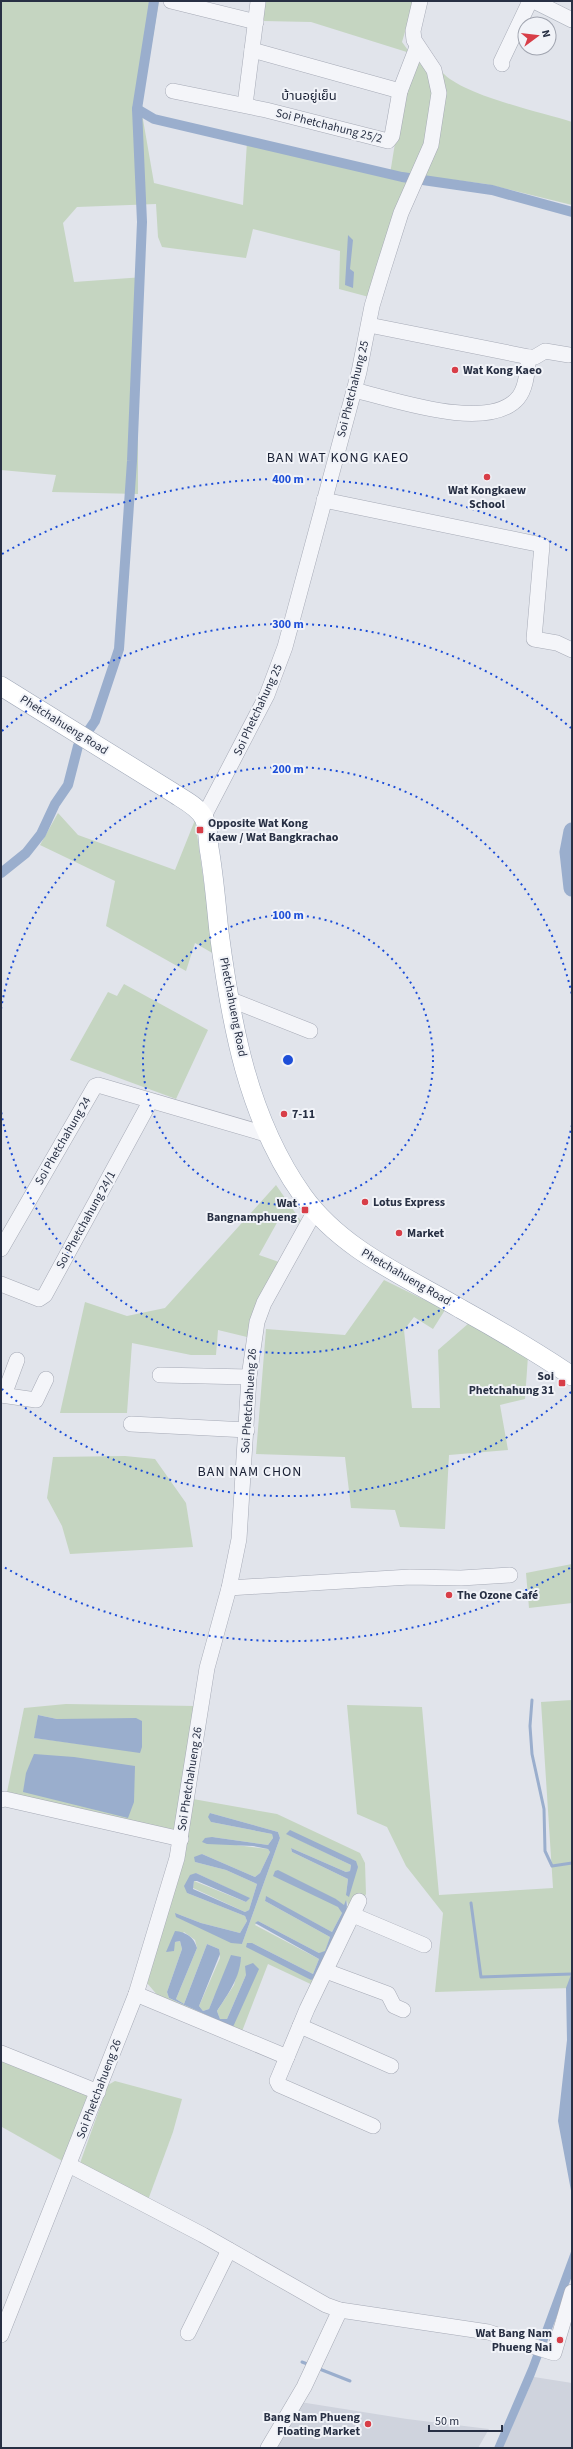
<svg xmlns="http://www.w3.org/2000/svg" width="573" height="2449" font-family="'Source Sans 3','Noto Sans Thai',sans-serif">
<style>
.built{fill:#cfd3dd}
.green{fill:#c5d5c1;fill-rule:evenodd}
.water{fill:#9aaecd}
.lines{fill:none;stroke-linecap:round;stroke-linejoin:round}
.stream{stroke:#9aaecd;stroke-width:3}
.canal{stroke:#9aaecd;stroke-width:10}
.river{stroke:#9aaecd;stroke-width:17}
.minor-casing{stroke:#a6aab6;stroke-width:16}
.major-casing{stroke:#9fa7b7;stroke-width:20}
.minor{stroke:#f4f5f9;stroke-width:15}
.major{stroke:#fff;stroke-width:19}
.ring{fill:none;stroke:#1d4ed8;stroke-width:2;stroke-dasharray:2 4}
.poi-dot{fill:#d83e48;stroke:#f1f3f8;stroke-width:1.5}
.labels{text-anchor:middle;dominant-baseline:central;stroke-width:4;stroke-linejoin:round;paint-order:stroke}
.street-label{font-size:12px;fill:#283044;stroke:#f1f3f8}
.poi-label{font-size:12px;font-weight:bold;fill:#283044;stroke:#f1f3f8;text-anchor:start}
.neighbourhood-label{font-size:13px;fill:#1a2135;stroke:#f1f3f8}
.quarter-label{font-size:14px;letter-spacing:1px;fill:#1a2135;stroke:#f1f3f8}
.centre{fill:#1d4ed8;stroke:#f1f3f8;stroke-width:2}
.ring-label{font-size:12px;text-anchor:middle;font-weight:bold;fill:#1d4ed8;stroke:#f1f3f8;stroke-width:4;stroke-linejoin:round;paint-order:stroke}
</style>
<rect width="100%" height="100%" fill="#e1e4eb"/>
<!-- built -->
<g class="built">
<path d="M534,2377L572,2383V2448H502Z"/>
<path d="M300,2402L407,2419L489,2429L478,2448H274Z"/>
</g>
<!-- green -->
<g class="green">
<path d="M1,1H159L141,108L154,183L243,205L247,142L407,182L369,297L339,289L340,251L253,229L246,258L162,247L158,237L156,204L77,207L63,223L74,282L144,277L138,402V494L52,492L56,475L1,470Z"/>
<path d="M262,1H414L402,42L410,53L311,22L263,21Z"/>
<path d="M416,58C419,63 425,68 427,73C440,103 425,140 418,170L410,174H390L402,100Z"/>
<path d="M442,72C462,95 540,112 572,122V205L486,184L423,176Z"/>
<path d="M58,813L78,835L175,870L195,820L214,954L195,943L186,971L106,926L115,881L40,845Z"/>
<path d="M124,984L208,1030L176,1099L70,1060L108,992L117,996Z"/>
<path d="M276,1185L301,1221L296,1225L279,1219L259,1255L279,1262L247,1337L218,1330L216,1355H191L132,1343L127,1413H60L85,1302L127,1316L165,1308Z"/>
<path d="M384,1280L445,1310L433,1329L414,1317L404,1330L412,1408H440L438,1350L469,1323L528,1356L525,1399L500,1405L508,1450L449,1455L445,1529L400,1527L395,1510L351,1508L345,1457L256,1454L266,1329L345,1335Z"/>
<path d="M125,1456L155,1459L186,1503L193,1547L70,1554L62,1526L47,1498L53,1457Z"/>
<path d="M572,1564V1603L529,1608L526,1573Z"/>
<path d="M572,1700V1988L435,1992L443,1913L406,1866L387,1827L357,1814L347,1705L422,1707L439,1895L553,1888L541,1702Z"/>
<path d="M66,1704L196,1706L179,1832L6,1797L24,1708ZM38,1715L57,1719L139,1752L35,1738Z"/>
<path d="M193,1799L277,1814L360,1853L365,1863L366,1894L319,1988L268,1964L241,2034L159,1997L147,1983ZM210,1813L278,1832L280,1838L242,1944L175,1913L201,1923L240,1933L247,1921L245,1916L187,1893L196,1873L249,1898L246,1902L194,1881L193,1888L245,1912L249,1910L257,1884L226,1870L195,1862L202,1854L255,1877L260,1873L270,1852L268,1849L236,1845L212,1837L268,1845L273,1838L272,1834L211,1822ZM287,1834L356,1861L346,1895L348,1879L292,1852L291,1848L346,1872L350,1871L351,1865ZM266,1897L332,1932L342,1913L336,1899L344,1906L347,1901L348,1905L311,1980L252,1943L313,1974L319,1959L255,1925L258,1921L319,1953L325,1952L330,1937L265,1901ZM184,1932L195,1940L197,1948L176,1999L184,2004L207,1944L219,1949L220,1958L199,2006L203,2011L209,2009L214,1997L241,1957L234,1985L217,2011L220,2019H227L246,1975L233,2027L169,1998L167,1992L182,1949L180,1941L175,1942Z"/>
<path d="M1,2060L92,2096L66,2163L2,2127L1,2129Z"/>
<path d="M115,2081L182,2099L173,2132L148,2200L79,2166L108,2085Z"/>
</g>
<!-- water -->
<g class="water">
<path d="M348,235L353,240L350,269L354,272L353,288L345,285Z"/>
<path d="M38,1715L57,1719L136,1718L142,1721V1747L140,1753L34,1738Z"/>
<path d="M34,1754L74,1757L135,1766L134,1802L128,1818L23,1792L26,1773Z"/>
<path d="M210,1813L278,1832L280,1838L242,1944L231,1943L176,1917L175,1913L201,1923L240,1933L247,1921L245,1916L187,1893L184,1886L190,1875L196,1873L250,1898L246,1902L197,1881H194L193,1889L245,1912L249,1910L257,1884L226,1870L195,1862L194,1857L202,1854L255,1877L260,1873L270,1852L268,1849L253,1846L207,1844L202,1842L205,1838L212,1837L268,1845L273,1838L272,1834L211,1822L208,1817Z"/>
<path d="M290,1830L356,1861L358,1867L349,1897L346,1895L348,1879L292,1852L291,1848L346,1872L350,1871L351,1865L290,1836L286,1834Z"/>
<path d="M278,1870L336,1899L344,1905L346,1900C352,1917 326,1959 318,1976L311,1980L246,1947L247,1943H252L313,1974L319,1959L255,1923L258,1921L319,1953L325,1951L330,1937L265,1901L266,1896L332,1932L342,1913L338,1907L273,1876L275,1871Z"/>
<path d="M175,1931C186,1932 194,1937 197,1948L176,1999L184,2004L207,1944L219,1949L220,1954L199,2006L203,2011L209,2009L231,1955L241,1957C240,1978 228,1994 217,2011L220,2019H227L246,1975L245,1966L253,1963L259,1969L233,2027L169,1998L167,1992L182,1949L180,1941L175,1942L174,1951L166,1952Z"/>
<path d="M572,1972V2196L558,2121L567,2040L566,1988Z"/>
<path d="M572,2249V2276L534,2377L503,2448H494L529,2366Z"/>
</g>
<g class="lines">
<!-- stream -->
<g class="stream">
<path d="M532,1700L530,1726L532,1754L544,1809L545,1851L552,1866L572,1863"/>
<path d="M471,1903L481,1977L572,1974"/>
<path d="M302,2362L310,2365"/>
<path d="M317,2368L350,2381"/>
</g>
<!-- canal -->
<g class="canal">
<path d="M137,109L154,119L402,177L492,190L572,212"/>
<path d="M1,873L26,853L41,834L55,804L68,785L78,746L95,721L119,649L132,461L142,222L137,109L154,1"/>
</g>
<!-- river -->
<path class="river" d="M572,831L568,852L572,888"/>
<!-- minor casing -->
<g class="minor-casing">
<g id="minor">
<path d="M171,1L256,22"/>
<path d="M534,1L572,20"/>
<path d="M252,50L400,91"/>
<path d="M502,64L501,62L530,1"/>
<path d="M173,91L266,110L388,141L392,136L400,91L417,47"/>
<path d="M245,105L258,2"/>
<path d="M369,325L529,357H535L545,351L569,355"/>
<path d="M354,390C393,399 488,433 518,398C527,387 527,369 529,357"/>
<path d="M324,500L542,545L534,639L557,643L572,650"/>
<path d="M203,818L267,695L285,647L359,372L372,306L383,270L401,213L431,145L439,93L434,70L414,40L413,31L420,1"/>
<path d="M229,999L310,1031"/>
<path d="M1,1249L95,1086L98,1085L269,1135"/>
<path d="M1,1284L39,1299L45,1295L150,1102"/>
<path d="M160,1375L249,1377"/>
<path d="M1,1395L36,1400L46,1379"/>
<path d="M4,1395L17,1360"/>
<path d="M131,1424L247,1430"/>
<path d="M229,1588L410,1577L461,1578L510,1575"/>
<path d="M1,1800L5,1799L181,1839"/>
<path d="M359,1901L307,2009L277,2081L279,2085L373,2126"/>
<path d="M353,1915L424,1945"/>
<path d="M326,1971L388,1994L394,2006L403,2010"/>
<path d="M136,1994L287,2057"/>
<path d="M300,2026L391,2066"/>
<path d="M1,2053L98,2092"/>
<path d="M69,2165L203,2235L326,2305L340,2310L488,2332L554,2353L572,2292"/>
<path d="M188,2333L229,2250"/>
<path d="M1,2335L136,1994L177,1858L207,1668L229,1588L239,1539L249,1377L257,1322L264,1303L315,1211"/>
<path d="M268,2448L304,2387L340,2310"/>
</g>
</g>
<!-- major casing -->
<g class="major-casing">
<path id="major" d="M1,686L172,792C182,799 198,806 204,818C208,827 208,838 209,848C214,876 216,904 219,932C231,1024 248,1119 303,1196C342,1250 405,1276 461,1309C499,1330 536,1352 572,1376"/>
</g>
<!-- minor -->
<use href="#minor" class="minor"/>
<!-- major -->
<use href="#major" class="major"/>
</g>
<!-- distance rings -->
<g class="ring">
<circle cx="288" cy="1060" r="145"/>
<path d="M572 1125A291 291 0 0 1 1 1111M1 1009A291 291 0 0 1 572 995"/>
<path d="M571 1392A436 436 0 0 1 2 1389M2 731A436 436 0 0 1 571 728"/>
<path d="M570 1568A581 581 0 0 1 2 1566M2 554A581 581 0 0 1 570 552"/>
</g>
<!-- markers -->
<g class="poi-dot">
<circle cx="455" cy="370" r="4"/>
<circle cx="487" cy="477" r="4"/>
<rect x="196" y="826" width="8" height="8" rx="2"/>
<circle cx="284" cy="1114" r="4"/>
<circle cx="365" cy="1202" r="4"/>
<rect x="301" y="1206" width="8" height="8" rx="2"/>
<circle cx="399" cy="1233" r="4"/>
<rect x="558" y="1379" width="8" height="8" rx="2"/>
<circle cx="449" cy="1595" r="4"/>
<circle cx="560" cy="2340" r="4"/>
<circle cx="368" cy="2424" r="4"/>
</g>
<g class="labels">
<!-- street labels -->
<g class="street-label">
<text transform="translate(329 126) rotate(14)">Soi Phetchahung 25/2</text>
<text transform="translate(353 389) rotate(-76)">Soi Phetchahung 25</text>
<text transform="translate(258 710) rotate(-65)">Soi Phetchahung 25</text>
<text transform="translate(64 725) rotate(32)">Phetchahueng Road</text>
<text transform="translate(233 1007) rotate(79)">Phetchahueng Road</text>
<text transform="translate(63 1141) rotate(-60)">Soi Phetchahung 24</text>
<text transform="translate(86 1220) rotate(-61)">Soi Phetchahung 24/1</text>
<text transform="translate(406 1277) rotate(30)">Phetchahueng Road</text>
<text transform="translate(249 1401) rotate(-86)">Soi Phetchahueng 26</text>
<text transform="translate(190 1779) rotate(-81)">Soi Phetchahueng 26</text>
<text transform="translate(99 2089) rotate(-69)">Soi Phetchahueng 26</text>
</g>
<!-- poi labels -->
<g class="poi-label">
<text x="463" y="370">Wat Kong Kaeo</text>
<text x="487" y="490" text-anchor="middle">Wat Kongkaew<tspan x="487" dy="14">School</tspan></text>
<text x="208" y="823">Opposite Wat Kong<tspan x="208" dy="14">Kaew / Wat Bangkrachao</tspan></text>
<text x="292" y="1114">7-11</text>
<text x="373" y="1202">Lotus Express</text>
<text x="297" y="1203" text-anchor="end">Wat<tspan x="297" dy="14">Bangnamphueng</tspan></text>
<text x="407" y="1233">Market</text>
<text x="554" y="1376" text-anchor="end">Soi<tspan x="554" dy="14">Phetchahung 31</tspan></text>
<text x="457" y="1595">The Ozone Café</text>
<text x="552" y="2333" text-anchor="end">Wat Bang Nam<tspan x="552" dy="14">Phueng Nai</tspan></text>
<text x="360" y="2417" text-anchor="end">Bang Nam Phueng<tspan x="360" dy="14">Floating Market</tspan></text>
</g>
<!-- neighbourhood labels -->
<g class="neighbourhood-label">
<text x="309" y="96">บ้านอยู่เย็น</text>
</g>
<!-- quarter labels -->
<g class="quarter-label">
<text x="338" y="458">BAN WAT KONG KAEO</text>
<text x="250" y="1472">BAN NAM CHON</text>
</g>
</g>
<circle cx="288" cy="1060" r="6" class="centre"/>
<g class="ring-label">
<text x="288" y="483">400 m</text>
<text x="288" y="628">300 m</text>
<text x="288" y="773">200 m</text>
<text x="288" y="919">100 m</text>
</g>
<!-- border -->
<rect width="573" height="2449" fill="none" stroke="#283044" stroke-width="4"/>
<!-- north arrow -->
<g transform="translate(537 36) rotate(75)"><circle r="19" fill="#f1f3f8" stroke="#a1a5b0"/>
<path d="M0-3L7 15L0 10L-7 15Z" fill="#d83e48"/>
<text y="-6" font-size="11" font-weight="bold" text-anchor="middle" fill="#283044">N</text>
</g>
<!-- scale -->
<path d="M429 2425v6h73v-6" fill="none" stroke="#283044" stroke-width="2"/>
<text x="435" y="2425" font-size="12" fill="#283044" stroke="#f1f3f8" stroke-width="3" paint-order="stroke">50 m</text>
</svg>
